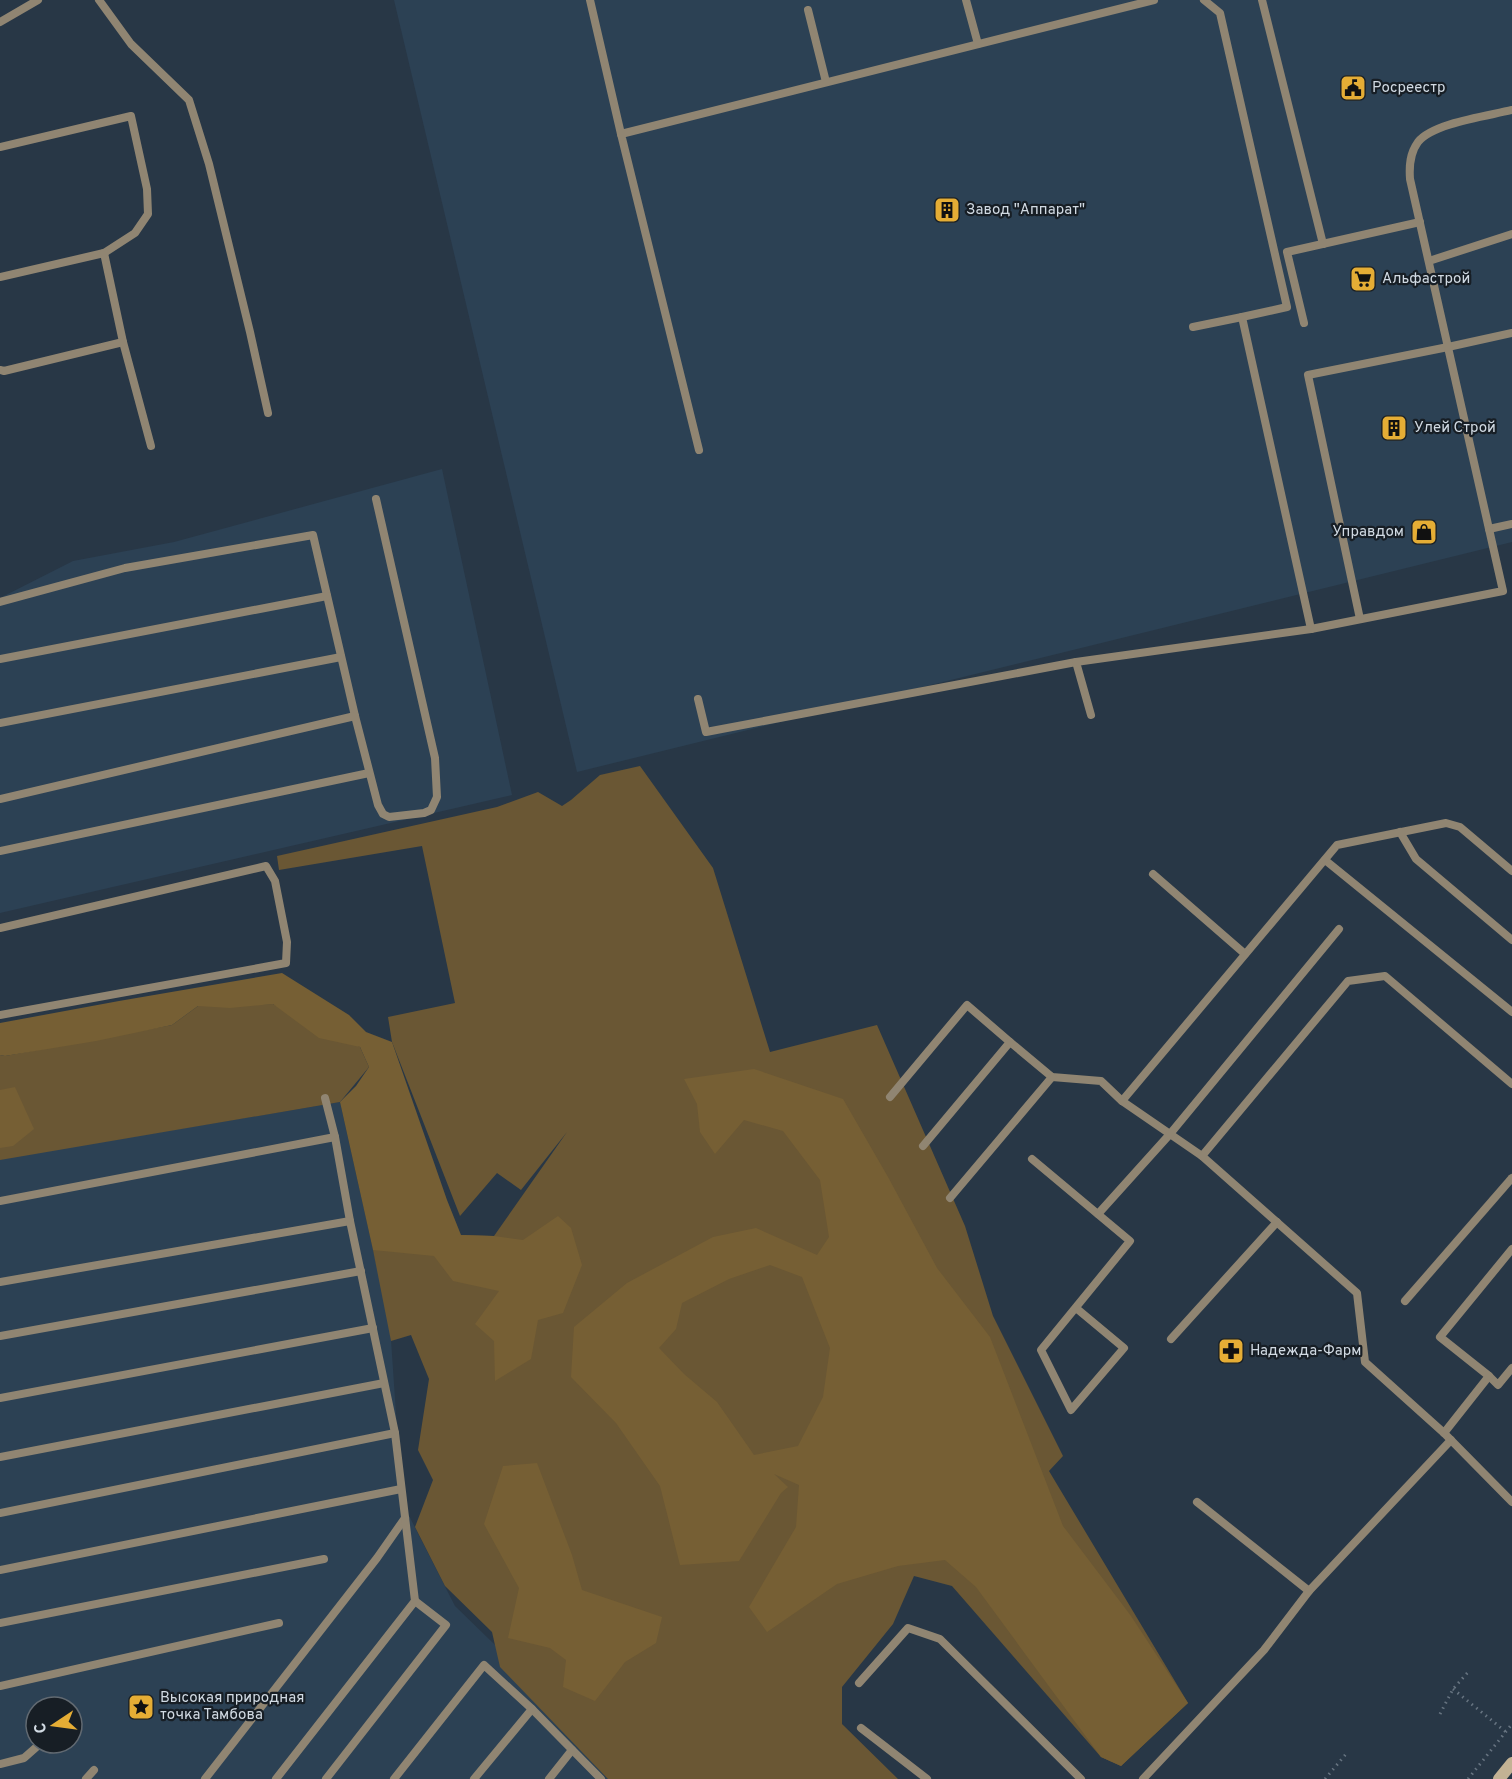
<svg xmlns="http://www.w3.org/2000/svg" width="1512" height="1779" font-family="Overpass,sans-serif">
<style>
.built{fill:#2c4154;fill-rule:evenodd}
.green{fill:#6a5734}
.forest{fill:#765f34;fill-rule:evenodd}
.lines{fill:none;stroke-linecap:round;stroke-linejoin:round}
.path{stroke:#677481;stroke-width:3;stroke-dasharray:1.5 4.5;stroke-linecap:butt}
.service{stroke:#908572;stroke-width:8}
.secondary{stroke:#c3b294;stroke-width:12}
.labels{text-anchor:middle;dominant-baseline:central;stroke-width:4.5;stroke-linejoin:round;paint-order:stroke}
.poi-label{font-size:15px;fill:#d1dae3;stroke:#171e25;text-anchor:start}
</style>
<rect width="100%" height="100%" fill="#283746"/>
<!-- built -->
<g class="built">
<path d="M394,0H1512V542L577,772Z"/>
<path d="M442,469L512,795L0,913V598L73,561L174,542Z"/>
<path d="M340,1102L390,1325L402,1502L455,1606L633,1779H0V1159ZM36,1707H72V1743H36Z"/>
</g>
<!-- green -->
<g class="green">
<path d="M640,766L713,868L770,1052L877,1025L965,1226L993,1316L1063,1456L1049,1471L1188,1703L1121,1766L1101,1757L952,1586L914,1576L893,1624L842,1687V1724L898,1779H608L500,1667L492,1632L445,1586L415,1527L433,1480L418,1450L429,1379L411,1335L391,1341L373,1250L461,1235L494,1236L567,1132L521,1190L497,1173L460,1216L392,1042L388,1017L455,1003L422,846L279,870L277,856L497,807L538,792L562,806L571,800L600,775Z"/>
<path d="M273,1004L360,1047L369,1067L340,1102L0,1160V1055L5,1056L172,1025L198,1006Z"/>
</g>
<!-- forest -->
<g class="forest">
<path d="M282,973L349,1015L366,1032L392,1042L447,1200L461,1235L494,1236L523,1240L558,1216L571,1228L582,1265L563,1313L538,1320L531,1359L495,1381L494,1341L475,1324L499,1291L453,1281L434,1256L373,1250L340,1102L356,1086L369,1067L360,1047L319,1038L273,1004L230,1008L198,1006L172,1025L96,1041L5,1056L0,1055V1023L119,1001Z"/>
<path d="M754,1069L843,1099L888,1177L937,1268L990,1337L1063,1526L1131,1616L1188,1703L1121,1766L1101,1757L976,1587L945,1560L898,1566L837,1584L767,1632L749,1607L796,1527L799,1485L774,1474L788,1487L781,1493L739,1561L680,1565L660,1486L616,1423L571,1377L574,1327L627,1283L713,1237L756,1228L817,1255L829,1237L820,1180L783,1131L744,1120L715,1154L700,1132L697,1104L684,1079ZM770,1265L802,1277L830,1348L823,1397L798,1446L754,1455L717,1402L684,1374L659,1348L676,1329L682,1303L729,1279Z"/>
<path d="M15,1087L34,1129L13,1146L0,1148V1090Z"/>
<path d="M537,1463L572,1555L582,1590L662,1617L656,1643L625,1662L595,1701L563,1687L566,1660L550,1648L508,1638L519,1588L484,1524L503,1466Z"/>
</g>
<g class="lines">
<!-- path -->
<g class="path">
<path d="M1453,1689L1506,1732"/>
<path d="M1440,1714L1453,1689L1470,1670"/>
<path d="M1325,1779L1346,1754"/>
<path d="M1468,1779L1512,1724"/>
</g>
<!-- service -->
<g class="service">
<path d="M99,0L131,44L189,100L209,164L250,332L268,413"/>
<path d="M590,0L621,134"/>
<path d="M966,0L978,44"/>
<path d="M1204,0L1220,13L1287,307L1242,317L1311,629"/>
<path d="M1262,0L1323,244"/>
<path d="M808,10L826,82"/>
<path d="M0,22L38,0"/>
<path d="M0,147L131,116L147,189L148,214L135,233L104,253L0,277"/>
<path d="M1429,261L1512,234"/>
<path d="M1304,323L1287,252L1420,222"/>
<path d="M1193,327L1242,317"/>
<path d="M123,342L151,446"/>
<path d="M0,370L4,371L123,342L104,253"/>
<path d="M699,450L621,134L1154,0"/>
<path d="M1489,529L1512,524"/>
<path d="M0,602L125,568L313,535L355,716L378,805L383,814L389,817L424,813L431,810L437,797L435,758L376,499"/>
<path d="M1360,619L1308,375L1448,347L1512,333"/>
<path d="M0,659L327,596"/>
<path d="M698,699L706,732L1076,662"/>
<path d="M1091,715L1076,662L1311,629L1503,591L1410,179C1409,165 1410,153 1418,142C1433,123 1488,116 1512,110"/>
<path d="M0,723L341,657"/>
<path d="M0,799L355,716"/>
<path d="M1400,832L1416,859L1512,940"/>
<path d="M0,851L369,773"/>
<path d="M1325,860L1512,1012"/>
<path d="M1153,874L1245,954"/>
<path d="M0,928L266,866L275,881L287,942L286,963L0,1015"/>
<path d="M890,1097L967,1005L1010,1042"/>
<path d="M1122,1101L1337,845L1446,823L1460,827L1512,871"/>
<path d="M923,1146L1010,1042L1052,1077L1101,1081L1122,1101L1202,1156L1357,1293L1365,1362L1444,1433L1512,1502"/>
<path d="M1202,1156L1348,981L1385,976L1512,1084"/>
<path d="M1032,1159L1130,1241L1041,1350L1071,1410L1124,1348L1076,1308"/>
<path d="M950,1198L1052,1077"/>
<path d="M0,1201L335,1137"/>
<path d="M1098,1214L1170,1134L1339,929"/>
<path d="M0,1282L350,1221"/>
<path d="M1405,1301L1512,1178"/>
<path d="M0,1336L361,1271"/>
<path d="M1171,1339L1277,1222"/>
<path d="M1489,1376L1498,1385L1512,1368"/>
<path d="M0,1398L373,1328"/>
<path d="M1444,1433L1489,1376L1440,1337L1512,1249"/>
<path d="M0,1457L384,1383"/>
<path d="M1197,1502L1309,1591"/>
<path d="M0,1513L395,1433"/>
<path d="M0,1570L401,1489"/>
<path d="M0,1623L324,1559"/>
<path d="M859,1683L908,1628L940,1639L1081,1779"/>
<path d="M0,1686L279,1623"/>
<path d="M72,1717L74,1715"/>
<path d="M861,1728L927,1779"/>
<path d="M0,1764L24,1758L41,1743"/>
<path d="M86,1779L94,1770"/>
<path d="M205,1779L377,1558L405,1518"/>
<path d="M276,1779L415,1601L395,1433L350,1221L335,1137L325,1098"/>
<path d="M326,1779L446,1625L415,1601"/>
<path d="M394,1779L484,1665L532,1709L601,1779"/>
<path d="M474,1779L532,1709"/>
<path d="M549,1779L572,1750"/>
<path d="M1143,1779L1264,1650L1309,1591L1451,1440"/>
</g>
<!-- secondary -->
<path class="secondary" d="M1499,1779L1512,1763"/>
</g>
<!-- icons -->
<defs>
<g id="civic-square" transform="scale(1.35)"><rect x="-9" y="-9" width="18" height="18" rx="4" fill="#e5ad35" stroke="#171e25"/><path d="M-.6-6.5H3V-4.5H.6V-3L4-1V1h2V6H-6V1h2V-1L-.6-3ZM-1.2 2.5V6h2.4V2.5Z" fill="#111"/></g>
<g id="building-square" transform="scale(1.35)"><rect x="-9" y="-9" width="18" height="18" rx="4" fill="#e5ad35" stroke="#171e25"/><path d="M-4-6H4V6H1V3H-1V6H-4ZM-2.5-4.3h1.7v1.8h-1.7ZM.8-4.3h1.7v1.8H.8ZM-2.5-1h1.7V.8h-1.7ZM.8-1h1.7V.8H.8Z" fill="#111"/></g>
<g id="supermarket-square" transform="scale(1.35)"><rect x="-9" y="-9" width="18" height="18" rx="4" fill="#e5ad35" stroke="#171e25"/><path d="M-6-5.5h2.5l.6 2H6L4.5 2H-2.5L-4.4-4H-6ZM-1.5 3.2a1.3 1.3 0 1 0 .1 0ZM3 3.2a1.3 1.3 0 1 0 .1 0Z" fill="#111"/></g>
<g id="shop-square" transform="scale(1.35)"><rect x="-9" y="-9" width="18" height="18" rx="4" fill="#e5ad35" stroke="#171e25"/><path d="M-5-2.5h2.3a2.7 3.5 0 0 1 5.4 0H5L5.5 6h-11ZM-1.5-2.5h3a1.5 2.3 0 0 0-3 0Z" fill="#111"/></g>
<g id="pharmacy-square" transform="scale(1.35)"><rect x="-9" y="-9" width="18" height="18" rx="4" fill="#e5ad35" stroke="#171e25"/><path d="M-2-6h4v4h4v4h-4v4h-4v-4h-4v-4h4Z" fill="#111"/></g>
<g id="sight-square" transform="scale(1.35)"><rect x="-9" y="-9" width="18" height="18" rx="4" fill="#e5ad35" stroke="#171e25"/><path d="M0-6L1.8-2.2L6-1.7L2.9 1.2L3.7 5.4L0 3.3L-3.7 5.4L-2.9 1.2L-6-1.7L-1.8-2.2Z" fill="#111"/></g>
</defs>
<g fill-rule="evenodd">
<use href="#civic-square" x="1353" y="88"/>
<use href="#building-square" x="947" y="210"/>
<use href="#supermarket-square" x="1363" y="279"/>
<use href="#building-square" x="1394" y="428"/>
<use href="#shop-square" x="1424" y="532"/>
<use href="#pharmacy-square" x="1231" y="1351"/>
<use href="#sight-square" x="141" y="1707"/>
</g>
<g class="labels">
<!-- poi labels -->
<g class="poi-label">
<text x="1372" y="88">Росреестр</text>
<text x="966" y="210">Завод "Аппарат"</text>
<text x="1382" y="279">Альфастрой</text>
<text x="1414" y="428">Улей Строй</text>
<text x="1404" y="532" text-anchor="end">Управдом</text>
<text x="1250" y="1351">Надежда-Фарм</text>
<text x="160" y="1698">Высокая природная<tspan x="160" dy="17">точка Тамбова</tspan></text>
</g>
</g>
<!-- north arrow -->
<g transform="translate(54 1725) rotate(257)"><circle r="28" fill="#171e25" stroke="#616971" stroke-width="1.5"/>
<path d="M0-4.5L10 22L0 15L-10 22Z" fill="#e5ad35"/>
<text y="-9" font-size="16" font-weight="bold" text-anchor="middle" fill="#d1dae3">С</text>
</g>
</svg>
